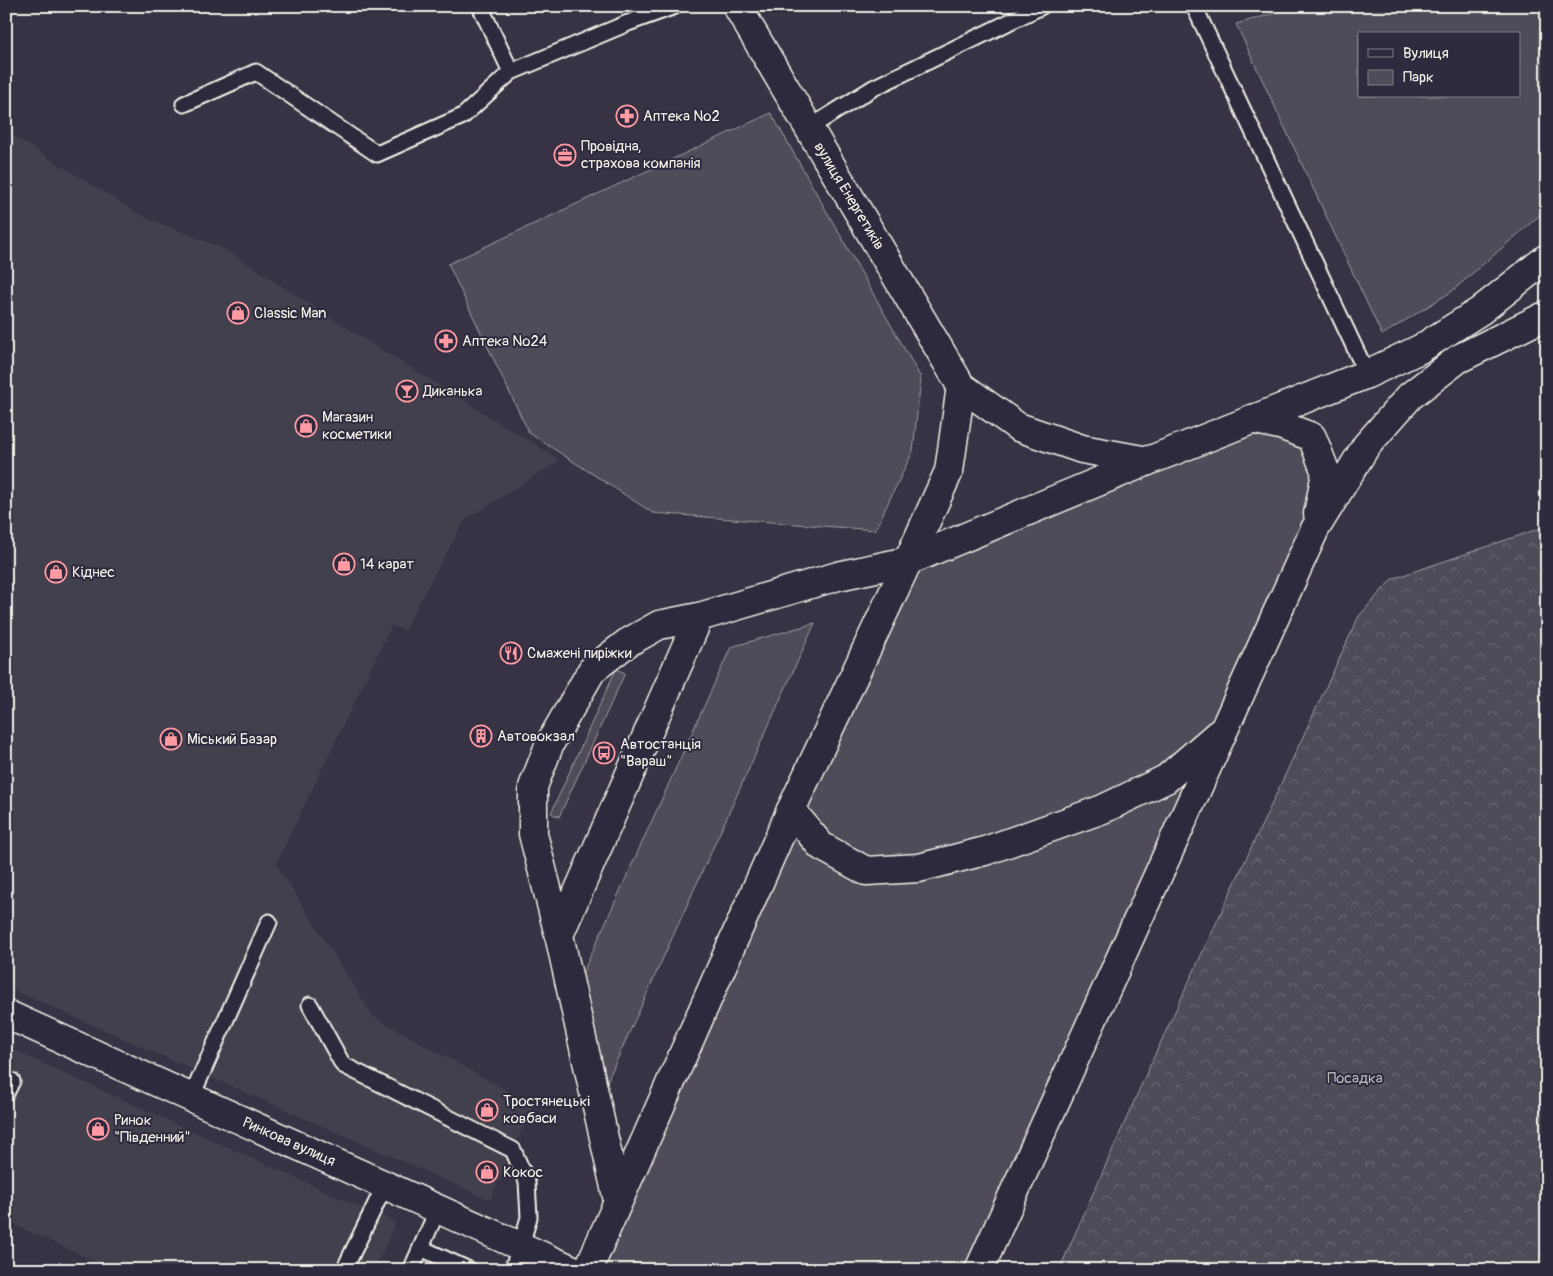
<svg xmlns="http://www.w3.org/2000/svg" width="1553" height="1276" font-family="Pangolin,sans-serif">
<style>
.built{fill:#433f4e}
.green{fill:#504b59;stroke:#a29ea0;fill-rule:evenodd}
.forest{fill:url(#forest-crowns);stroke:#a29ea0}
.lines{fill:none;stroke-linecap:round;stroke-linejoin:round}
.service-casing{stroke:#f4f1e8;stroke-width:19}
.minor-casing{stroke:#f4f1e8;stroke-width:31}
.tertiary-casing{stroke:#f4f1e8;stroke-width:31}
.secondary-casing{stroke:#f4f1e8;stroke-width:31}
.service{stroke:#2f2a3d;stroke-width:15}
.minor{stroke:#2f2a3d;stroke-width:28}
.tertiary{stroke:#2f2a3d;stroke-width:28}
.secondary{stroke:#2f2a3d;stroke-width:28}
.labels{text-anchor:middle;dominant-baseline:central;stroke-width:4;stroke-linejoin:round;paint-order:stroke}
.poi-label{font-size:15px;fill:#f4f1e8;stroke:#2f2a3d;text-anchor:start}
.street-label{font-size:15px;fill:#f4f1e8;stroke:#2f2a3d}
.park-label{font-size:15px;fill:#bbb7b6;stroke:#2f2a3d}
</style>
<defs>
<pattern id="forest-crowns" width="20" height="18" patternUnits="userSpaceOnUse" patternTransform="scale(1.25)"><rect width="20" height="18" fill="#504b59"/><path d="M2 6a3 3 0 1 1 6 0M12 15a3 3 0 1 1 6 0" fill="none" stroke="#6a6571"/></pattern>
</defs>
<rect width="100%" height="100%" fill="#373244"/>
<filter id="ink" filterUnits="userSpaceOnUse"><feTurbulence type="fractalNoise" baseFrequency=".02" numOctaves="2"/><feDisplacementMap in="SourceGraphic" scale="10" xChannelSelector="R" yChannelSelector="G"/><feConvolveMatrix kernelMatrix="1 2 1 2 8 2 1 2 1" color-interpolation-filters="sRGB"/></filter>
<g filter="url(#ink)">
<!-- built -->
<g class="built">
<path d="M6,131L142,216L225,249L358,335L560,460L464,521L404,631L392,625L276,864L374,1017L533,1105L490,1200L6,987Z"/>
<path d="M6,1047L396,1223L374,1270H114L6,1221Z"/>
</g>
<!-- green -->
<g class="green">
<path d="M1301,6H1547V209L1451,292L1382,335L1236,24ZM1359,34H1519V96H1359Z"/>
<path d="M771,113L921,378L913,451L875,530L653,513L529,433L448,264Z"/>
<path d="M1280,425L1326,473L979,1270H588L908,561L1032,511Z"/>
<path d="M815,623L605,1086L579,981L731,647Z"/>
<path d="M616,669L625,673L559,817L551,813Z"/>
</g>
<!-- forest -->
<path class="forest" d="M1547,526V1270H1059L1152,1061L1359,616L1392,579Z"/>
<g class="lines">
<!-- service casing -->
<g class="service-casing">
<g id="service">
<path d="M480,6L511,72"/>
<path d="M1194,6L1367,374"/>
<path d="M184,104L256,72L377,154L463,116L511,72L628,23L675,6"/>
<path d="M809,128L873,88L1042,6"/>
<path d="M310,1005L343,1065L513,1150L527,1182L529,1217L521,1246L512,1270"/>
<path d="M6,1093L12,1081"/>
<path d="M191,1098L269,922"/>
<path d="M421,1248L469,1270"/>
<path d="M344,1270L385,1185"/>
<path d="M411,1270L438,1209"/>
</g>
</g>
<!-- minor casing -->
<g class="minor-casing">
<g id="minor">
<path d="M559,935L533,834V787L550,743L592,670L627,643L659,625L699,617"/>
<path d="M6,1014L573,1270"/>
<path d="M618,1201L559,935L699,617L838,576L908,561"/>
</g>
</g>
<!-- tertiary casing -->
<g class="tertiary-casing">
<g id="tertiary">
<path d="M737,6L961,386L1018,427L1082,449L1148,461"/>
<path d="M908,561L949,471L961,386"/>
</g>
</g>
<!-- secondary casing -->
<g class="secondary-casing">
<g id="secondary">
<path d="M1251,419L1280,425L1312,437L1326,473L1318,514"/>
<path d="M791,810L821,846L866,871L919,868L985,851L1103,809L1166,779L1218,734"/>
<path d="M588,1270L791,810L908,561L1148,461L1367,374L1420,349L1480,311L1547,258"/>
<path d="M979,1270L1315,529L1366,446L1410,396L1458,359L1547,315"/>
</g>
</g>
<!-- service -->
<use href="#service" class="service"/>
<!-- minor -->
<use href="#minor" class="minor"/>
<!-- tertiary -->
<use href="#tertiary" class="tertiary"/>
<!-- secondary -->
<use href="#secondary" class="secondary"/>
</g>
</g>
<!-- icons -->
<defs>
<g id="pharmacy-ring" transform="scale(1.125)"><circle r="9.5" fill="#2f2a3d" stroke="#ff9aa2" stroke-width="1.5"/><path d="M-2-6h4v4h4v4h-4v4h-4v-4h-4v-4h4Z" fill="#ff9aa2"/></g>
<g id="office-ring" transform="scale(1.125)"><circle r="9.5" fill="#2f2a3d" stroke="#ff9aa2" stroke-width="1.5"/><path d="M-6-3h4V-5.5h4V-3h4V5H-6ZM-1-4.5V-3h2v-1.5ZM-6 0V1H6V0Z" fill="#ff9aa2"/></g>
<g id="shop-ring" transform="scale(1.125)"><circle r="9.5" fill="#2f2a3d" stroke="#ff9aa2" stroke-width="1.5"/><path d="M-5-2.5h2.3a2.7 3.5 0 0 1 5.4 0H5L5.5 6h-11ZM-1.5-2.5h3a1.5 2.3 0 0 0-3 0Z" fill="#ff9aa2"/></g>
<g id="bar-ring" transform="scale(1.125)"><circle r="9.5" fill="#2f2a3d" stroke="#ff9aa2" stroke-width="1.5"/><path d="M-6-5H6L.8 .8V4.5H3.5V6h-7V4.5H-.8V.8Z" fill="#ff9aa2"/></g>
<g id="restaurant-ring" transform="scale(1.125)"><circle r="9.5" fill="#2f2a3d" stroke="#ff9aa2" stroke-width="1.5"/><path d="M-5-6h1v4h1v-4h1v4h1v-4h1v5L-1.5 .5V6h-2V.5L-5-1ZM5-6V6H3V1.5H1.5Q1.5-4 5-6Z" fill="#ff9aa2"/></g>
<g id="building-ring" transform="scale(1.125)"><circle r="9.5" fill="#2f2a3d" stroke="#ff9aa2" stroke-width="1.5"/><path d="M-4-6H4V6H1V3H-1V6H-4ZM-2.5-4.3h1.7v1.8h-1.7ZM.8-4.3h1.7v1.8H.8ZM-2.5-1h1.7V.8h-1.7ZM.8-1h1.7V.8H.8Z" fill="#ff9aa2"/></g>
<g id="bus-ring" transform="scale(1.125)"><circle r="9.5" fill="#2f2a3d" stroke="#ff9aa2" stroke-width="1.5"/><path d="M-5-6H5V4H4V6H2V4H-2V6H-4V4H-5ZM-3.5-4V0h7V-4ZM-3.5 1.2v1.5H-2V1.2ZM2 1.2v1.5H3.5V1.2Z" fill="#ff9aa2"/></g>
</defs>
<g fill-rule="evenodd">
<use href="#pharmacy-ring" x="627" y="116"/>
<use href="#office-ring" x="565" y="155"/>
<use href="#shop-ring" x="238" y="313"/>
<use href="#pharmacy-ring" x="446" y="341"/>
<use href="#bar-ring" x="407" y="391"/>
<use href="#shop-ring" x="306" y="426"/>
<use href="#shop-ring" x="344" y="564"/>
<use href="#shop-ring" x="56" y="572"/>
<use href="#restaurant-ring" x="511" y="653"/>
<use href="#building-ring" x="481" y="736"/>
<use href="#shop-ring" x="171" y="739"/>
<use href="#bus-ring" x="604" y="753"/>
<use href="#shop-ring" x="487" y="1110"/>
<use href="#shop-ring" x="98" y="1129"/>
<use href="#shop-ring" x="487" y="1172"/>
</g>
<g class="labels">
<!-- poi labels -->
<g class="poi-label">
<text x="643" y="116">Аптека №2</text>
<text x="581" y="146">Провідна,<tspan x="581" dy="17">страхова компанія</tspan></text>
<text x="254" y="313">Classic Man</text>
<text x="462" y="341">Аптека №24</text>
<text x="423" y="391">Диканька</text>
<text x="322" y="417">Магазин<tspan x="322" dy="17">косметики</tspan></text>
<text x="360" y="564">14 карат</text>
<text x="72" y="572">Кіднес</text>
<text x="527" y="653">Смажені пиріжки</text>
<text x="497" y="736">Автовокзал</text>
<text x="187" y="739">Міський Базар</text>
<text x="620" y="744">Автостанція<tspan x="620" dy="17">"Вараш"</tspan></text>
<text x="503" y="1101">Тростянецькі<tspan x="503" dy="17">ковбаси</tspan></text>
<text x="114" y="1120">Ринок<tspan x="114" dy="17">"Південний"</tspan></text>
<text x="503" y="1172">Кокос</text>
</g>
<!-- street labels -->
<g class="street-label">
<text transform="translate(849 196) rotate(59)">вулиця Енергетиків</text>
<text transform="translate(289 1142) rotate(24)">Ринкова вулиця</text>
</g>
<!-- park labels -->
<g class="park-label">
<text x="1355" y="1078">Посадка</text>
</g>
</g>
<!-- margin -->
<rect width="1553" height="1276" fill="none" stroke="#2f2a3d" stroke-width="25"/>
<rect x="12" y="12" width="1528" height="1251" fill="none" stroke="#f4f1e8" stroke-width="2" filter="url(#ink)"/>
<!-- legend -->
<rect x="1358" y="32" width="162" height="65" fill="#2f2a3d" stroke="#7e7a81"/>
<rect x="1368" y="49" width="25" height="8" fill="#2f2a3d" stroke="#7e7a81"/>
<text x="1403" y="58" font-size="15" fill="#f4f1e8">Вулиця</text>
<rect x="1368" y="70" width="25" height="15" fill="#504b59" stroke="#7e7a81"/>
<text x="1403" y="82" font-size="15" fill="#f4f1e8">Парк</text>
</svg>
